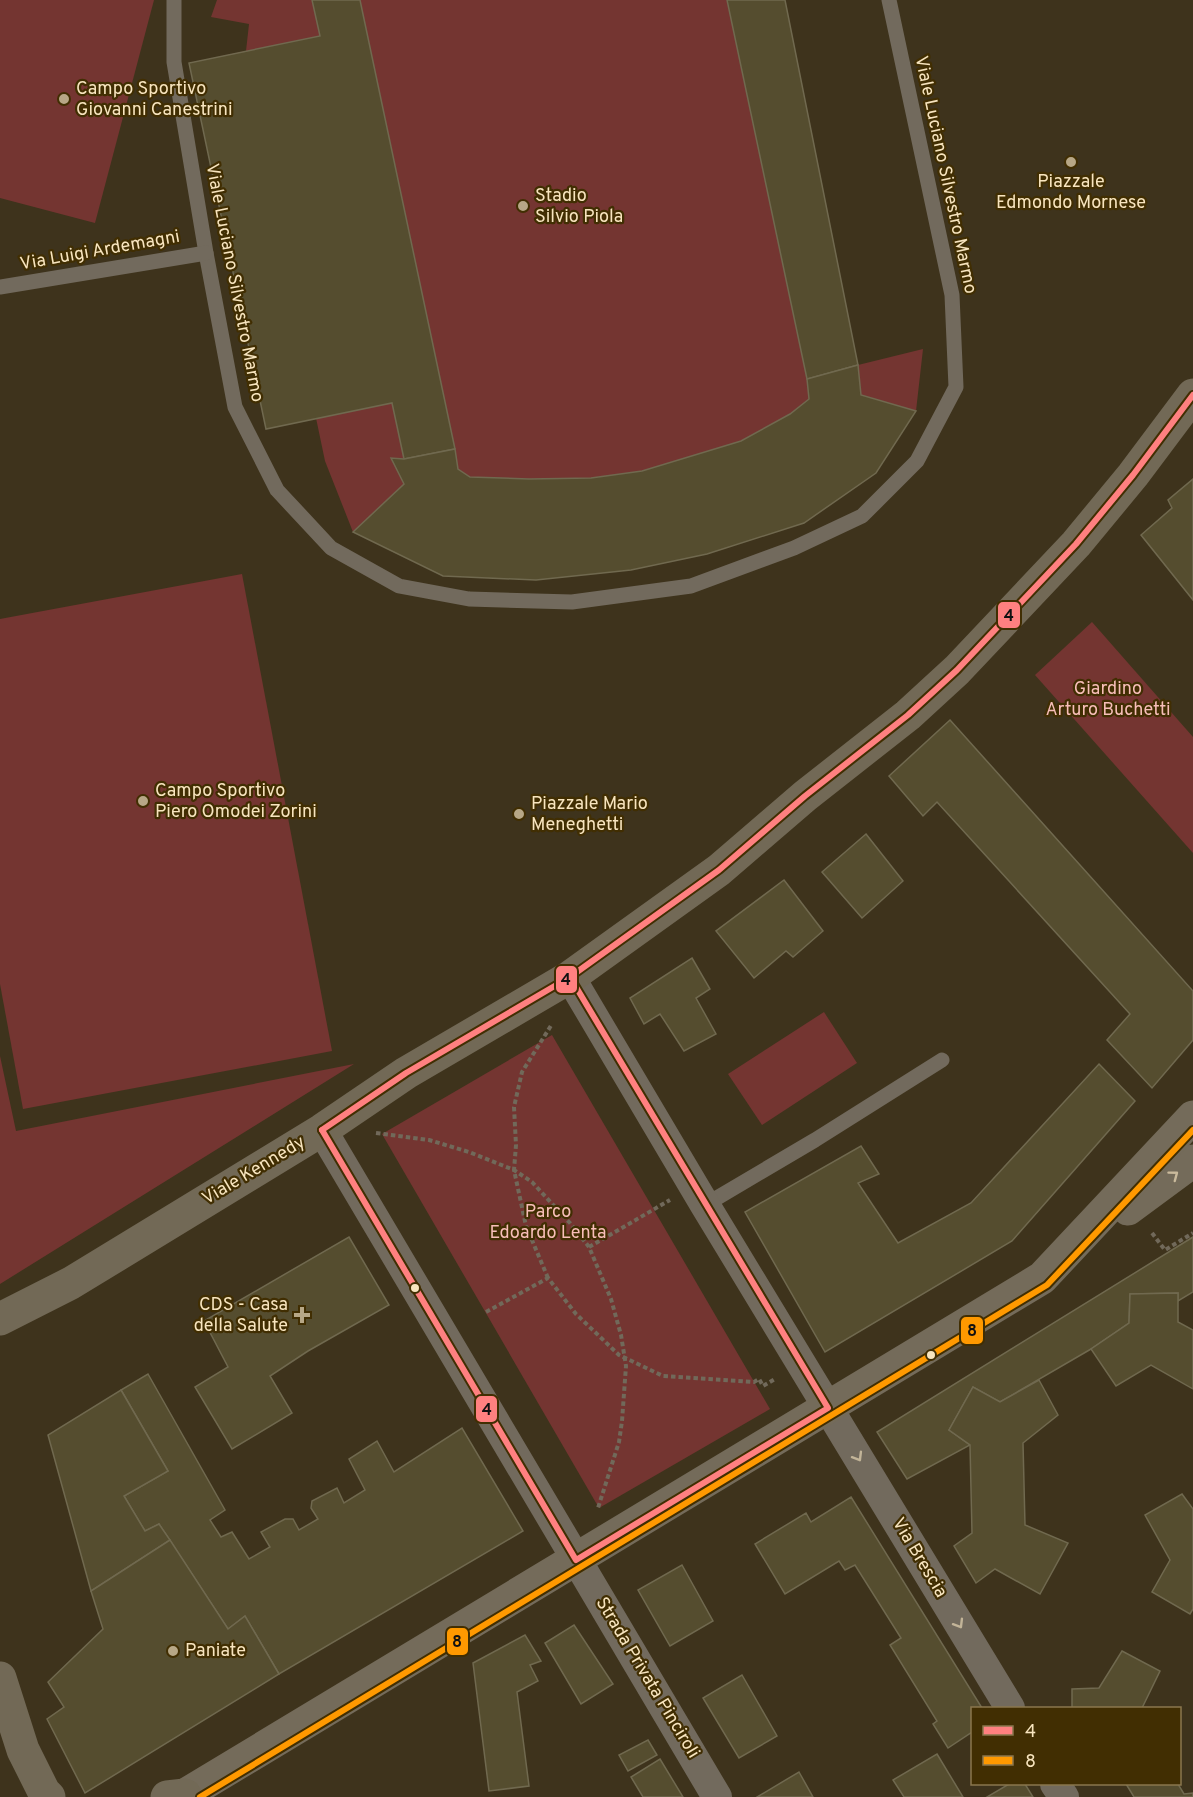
<svg xmlns="http://www.w3.org/2000/svg" width="1193" height="1797" font-family="Overpass,sans-serif">
<style>
.green{fill:#743531}
.building{fill:#554d2f;stroke:#70694f;stroke-width:1.5}
.lines{fill:none;stroke-linecap:round;stroke-linejoin:round}
.path{stroke:#71695a;stroke-width:4;stroke-dasharray:4.5 3;stroke-linecap:butt}
.lane{stroke:#726a5d;stroke-width:15}
.street{stroke:#726a5d;stroke-width:30}
.secondary{stroke:#746b5a;stroke-width:33}
.primary{stroke:#726956;stroke-width:33}
.bus-1-casing{stroke:#412e02;stroke-width:10}
.bus-2-casing{stroke:#412e02;stroke-width:10}
.bus-1{stroke:#ff8080;stroke-width:6}
.bus-2{stroke:#f90;stroke-width:6}
.oneway{stroke:#caba9c}
.oneway2{stroke:#c2b498}
.poi-dot{fill:#b7a786;stroke:#412e02;stroke-width:2}
.bus-dot{fill:#f8e5bf;stroke:#412e02;stroke-width:2}
.labels{text-anchor:middle;dominant-baseline:central;stroke-width:4.5;stroke-linejoin:round;paint-order:stroke}
.poi-label{font-size:18px;fill:#f8e5bf;stroke:#412e02;text-anchor:start}
.street-label{font-size:18px;fill:#f8e5bf;stroke:#412e02}
.park-label{font-size:18px;fill:#f8beb9;stroke:#412e02}
.line-badge{stroke:#412e02;stroke-width:2}
.pale-badge-label{font-size:16px;text-anchor:middle;font-weight:bold;fill:#111}
</style>
<rect width="100%" height="100%" fill="#3e331c"/>
<!-- green -->
<g class="green">
<path d="M0,0H154L95,223L0,198Z"/>
<path d="M217,0H785L858,365L923,349L916,411L876,473L804,523L707,554L631,570L443,576L353,532L325,461L316,418L189,63L246,51L249,24L211,17Z"/>
<path d="M242,574L332,1051L23,1109L0,984V619Z"/>
<path d="M1092,622L1193,737V853L1035,675Z"/>
<path d="M824,1012L857,1063L762,1125L728,1074Z"/>
<path d="M552,1035L770,1409L599,1508L382,1134Z"/>
<path d="M0,1056L16,1131L354,1064L0,1284Z"/>
</g>
<!-- building -->
<g class="building">
<path d="M312,0H360L455,449L404,459L392,403L266,429L189,63L320,36Z"/>
<path d="M727,0H785L858,365L807,379Z"/>
<path d="M858,365L861,395L916,411L876,473L804,523L707,554L631,570L536,580L443,576L353,532L404,484L391,458L404,459L455,449L458,469L470,477L529,479L591,478L642,471L741,441L790,414L809,399L807,379Z"/>
<path d="M1193,479V600L1141,535L1172,508L1168,500Z"/>
<path d="M950,720L1193,991V1040L1152,1088L1107,1040L1130,1014L937,802L923,816L889,776Z"/>
<path d="M866,834L903,881L862,918L822,872Z"/>
<path d="M784,880L823,931L793,957L786,951L754,978L716,931Z"/>
<path d="M692,958L710,989L696,998L716,1034L684,1051L660,1014L644,1024L630,998Z"/>
<path d="M1099,1064L1135,1101L1012,1241L825,1352L745,1212L861,1146L879,1174L858,1183L898,1243L971,1203Z"/>
<path d="M349,1237L389,1305L308,1351L270,1376L292,1413L232,1449L195,1387L228,1367L204,1321Z"/>
<path d="M1193,1237V1292L1178,1301V1293L1130,1294L1129,1323L1091,1349L1000,1402L973,1387L949,1430L970,1445L907,1479L877,1432Z"/>
<path d="M1178,1293V1322L1193,1330V1389L1151,1365L1116,1386L1091,1349L1129,1323L1130,1294Z"/>
<path d="M148,1374L225,1510L210,1520L221,1537L232,1532L249,1559L270,1547L261,1532L285,1519H293L299,1530L318,1519L311,1508L312,1501L337,1488L344,1503L365,1490L349,1459L377,1441L394,1472L462,1428L523,1531L279,1674L245,1616L228,1629L159,1524L145,1531L124,1496L168,1471L121,1390Z"/>
<path d="M1039,1380L1058,1415L1023,1443L1025,1525L1068,1543L1040,1594L995,1569L976,1583L954,1546L972,1533L970,1445L949,1430L973,1387L1000,1402Z"/>
<path d="M121,1390L168,1471L124,1496L145,1531L159,1524L170,1540L91,1591L48,1435Z"/>
<path d="M1182,1494L1193,1509V1609L1190,1614L1152,1592L1170,1560L1145,1515Z"/>
<path d="M851,1497L982,1708H972V1732L948,1748L933,1724L937,1721L890,1645L901,1638L855,1565L845,1570L839,1561L785,1594L755,1544L806,1513L811,1522Z"/>
<path d="M170,1540L228,1629L245,1616L279,1674L85,1793L47,1719L64,1707L48,1682L103,1629L91,1591Z"/>
<path d="M682,1565L713,1621L670,1646L638,1590Z"/>
<path d="M574,1625L613,1684L581,1704L545,1643Z"/>
<path d="M525,1635L541,1661L530,1665L538,1681L517,1692L529,1786L489,1791L473,1663Z"/>
<path d="M1122,1651L1160,1671L1142,1708H1072V1689L1099,1688Z"/>
<path d="M742,1675L777,1736L739,1758L703,1698Z"/>
<path d="M648,1740L657,1755L628,1771L619,1755Z"/>
<path d="M937,1754L963,1797H904L893,1780Z"/>
<path d="M660,1759L683,1797H643L631,1777Z"/>
<path d="M799,1772L813,1797H757Z"/>
<path d="M1009,1784H1025L1033,1797H987Z"/>
<path d="M1126,1784H1178L1184,1794L1193,1793V1797H1134Z"/>
</g>
<g class="lines">
<!-- path -->
<g class="path">
<path d="M376,1133L429,1140L469,1152L514,1170L532,1182L570,1223L589,1247L611,1299L621,1335L626,1366L622,1421L619,1442L598,1508"/>
<path d="M1152,1233L1165,1250L1193,1233"/>
<path d="M589,1247L670,1200"/>
<path d="M548,1278L526,1226L514,1170L516,1145L514,1107L522,1072L552,1024"/>
<path d="M486,1312L548,1278L576,1314L619,1355L663,1376L754,1382L759,1379L763,1386L775,1379"/>
</g>
<!-- lane -->
<g class="lane">
<path d="M174,0V62L206,253L235,407L277,490L331,548L399,586L469,599L572,602L691,586L794,548L862,516L917,461L956,387L952,295L889,0"/>
<path d="M0,287L206,253"/>
<path d="M705,1205L815,1140L942,1060"/>
</g>
<!-- street -->
<g class="street">
<path d="M570,977L705,1205L1010,1708"/>
<path d="M322,1130L717,1797"/>
<path d="M1055,1784L1064,1797"/>
</g>
<!-- secondary -->
<g class="secondary">
<path d="M1128,1209L1193,1161"/>
<path d="M185,1795L1042,1278L1193,1117"/>
</g>
<!-- primary -->
<g class="primary">
<path d="M0,1319L71,1283L322,1130L406,1073L570,977L719,870L805,796L908,715L957,670L1076,544L1133,475L1193,395"/>
<path d="M0,1678L23,1750L44,1792L49,1797"/>
<path d="M167,1797L185,1795"/>
</g>
<!-- bus-1 casing -->
<g class="bus-1-casing">
<g id="bus-1">
<path d="M322,1130L576,1560L828,1408L570,977"/>
<path d="M322,1130L406,1073L570,977L719,870L805,796L908,715L957,670L1076,544L1133,475L1193,395"/>
</g>
</g>
<!-- bus-2 casing -->
<g class="bus-2-casing">
<path id="bus-2" d="M200,1797L1047,1285L1193,1130"/>
</g>
<!-- bus-1 -->
<use href="#bus-1" class="bus-1"/>
<!-- bus-2 -->
<use href="#bus-2" class="bus-2"/>
</g>
<!-- one-way arrows -->
<defs><path id="oneway-chevron" d="M-2-3.5L2.5 0L-2 3.5" fill="none" stroke-width="1.6" stroke-linecap="round" stroke-linejoin="round" transform="scale(1.5)"/></defs>
<use class="oneway" href="#oneway-chevron" transform="translate(1174 1175) rotate(-37)"/>
<g class="oneway2">
<use href="#oneway-chevron" transform="translate(858 1457) rotate(59)"/>
<use href="#oneway-chevron" transform="translate(959 1624) rotate(59)"/>
</g>
<!-- markers -->
<g class="poi-dot">
<circle cx="64" cy="99" r="6"/>
<circle cx="1071" cy="162" r="6"/>
<circle cx="523" cy="206" r="6"/>
<circle cx="143" cy="801" r="6"/>
<circle cx="519" cy="814" r="6"/>
<path d="M299 1306h6v6h6v6h-6v6h-6v-6h-6v-6h6z"/>
<circle cx="173" cy="1651" r="6"/>
</g>
<g class="bus-dot">
<circle cx="415" cy="1288" r="5"/>
<circle cx="931" cy="1355" r="5"/>
</g>
<g class="labels">
<!-- poi labels -->
<g class="poi-label">
<text x="76" y="89">Campo Sportivo<tspan x="76" dy="21">Giovanni Canestrini</tspan></text>
<text x="1071" y="182" text-anchor="middle">Piazzale<tspan x="1071" dy="21">Edmondo Mornese</tspan></text>
<text x="535" y="196">Stadio<tspan x="535" dy="21">Silvio Piola</tspan></text>
<text x="155" y="791">Campo Sportivo<tspan x="155" dy="21">Piero Omodei Zorini</tspan></text>
<text x="531" y="804">Piazzale Mario<tspan x="531" dy="21">Meneghetti</tspan></text>
<text x="288" y="1305" text-anchor="end">CDS - Casa<tspan x="288" dy="21">della Salute</tspan></text>
<text x="185" y="1651">Paniate</text>
</g>
<!-- street labels -->
<g class="street-label">
<text transform="translate(945 175) rotate(78)">Viale Luciano Silvestro Marmo</text>
<text transform="translate(100 251) rotate(-10)">Via Luigi Ardemagni</text>
<text transform="translate(234 283) rotate(79)">Viale Luciano Silvestro Marmo</text>
<text transform="translate(254 1171) rotate(-31)">Viale Kennedy</text>
<text transform="translate(919 1558) rotate(59)">Via Brescia</text>
<text transform="translate(647 1678) rotate(59)">Strada Privata Pinciroli</text>
</g>
<!-- park labels -->
<g class="park-label">
<text x="1108" y="689">Giardino<tspan x="1108" dy="21">Arturo Buchetti</tspan></text>
<text x="548" y="1212">Parco<tspan x="548" dy="21">Edoardo Lenta</tspan></text>
</g>
</g>
<g class="line-badge">
<rect x="997" y="601" width="24" height="28" rx="6" fill="#ff8080"/>
<rect x="555" y="965" width="23" height="29" rx="6" fill="#ff8080"/>
<rect x="960" y="1316" width="24" height="29" rx="6" fill="#f90"/>
<rect x="475" y="1395" width="23" height="28" rx="6" fill="#ff8080"/>
<rect x="446" y="1627" width="23" height="29" rx="6" fill="#f90"/>
</g>
<g class="pale-badge-label">
<text x="1009" y="621">4</text>
<text x="566" y="985">4</text>
<text x="972" y="1336">8</text>
<text x="487" y="1415">4</text>
<text x="457" y="1647">8</text>
</g>
<!-- legend -->
<rect x="971" y="1707" width="210" height="78" fill="#412e02" stroke="#8a774e" stroke-width="1.5"/>
<rect x="983" y="1726" width="30" height="9" fill="#ff8080" stroke="#8a774e" stroke-width="1.5"/>
<text x="1025" y="1737" font-size="18" fill="#f8e5bf">4</text>
<rect x="983" y="1756" width="30" height="9" fill="#ff9900" stroke="#8a774e" stroke-width="1.5"/>
<text x="1025" y="1767" font-size="18" fill="#f8e5bf">8</text>
</svg>
